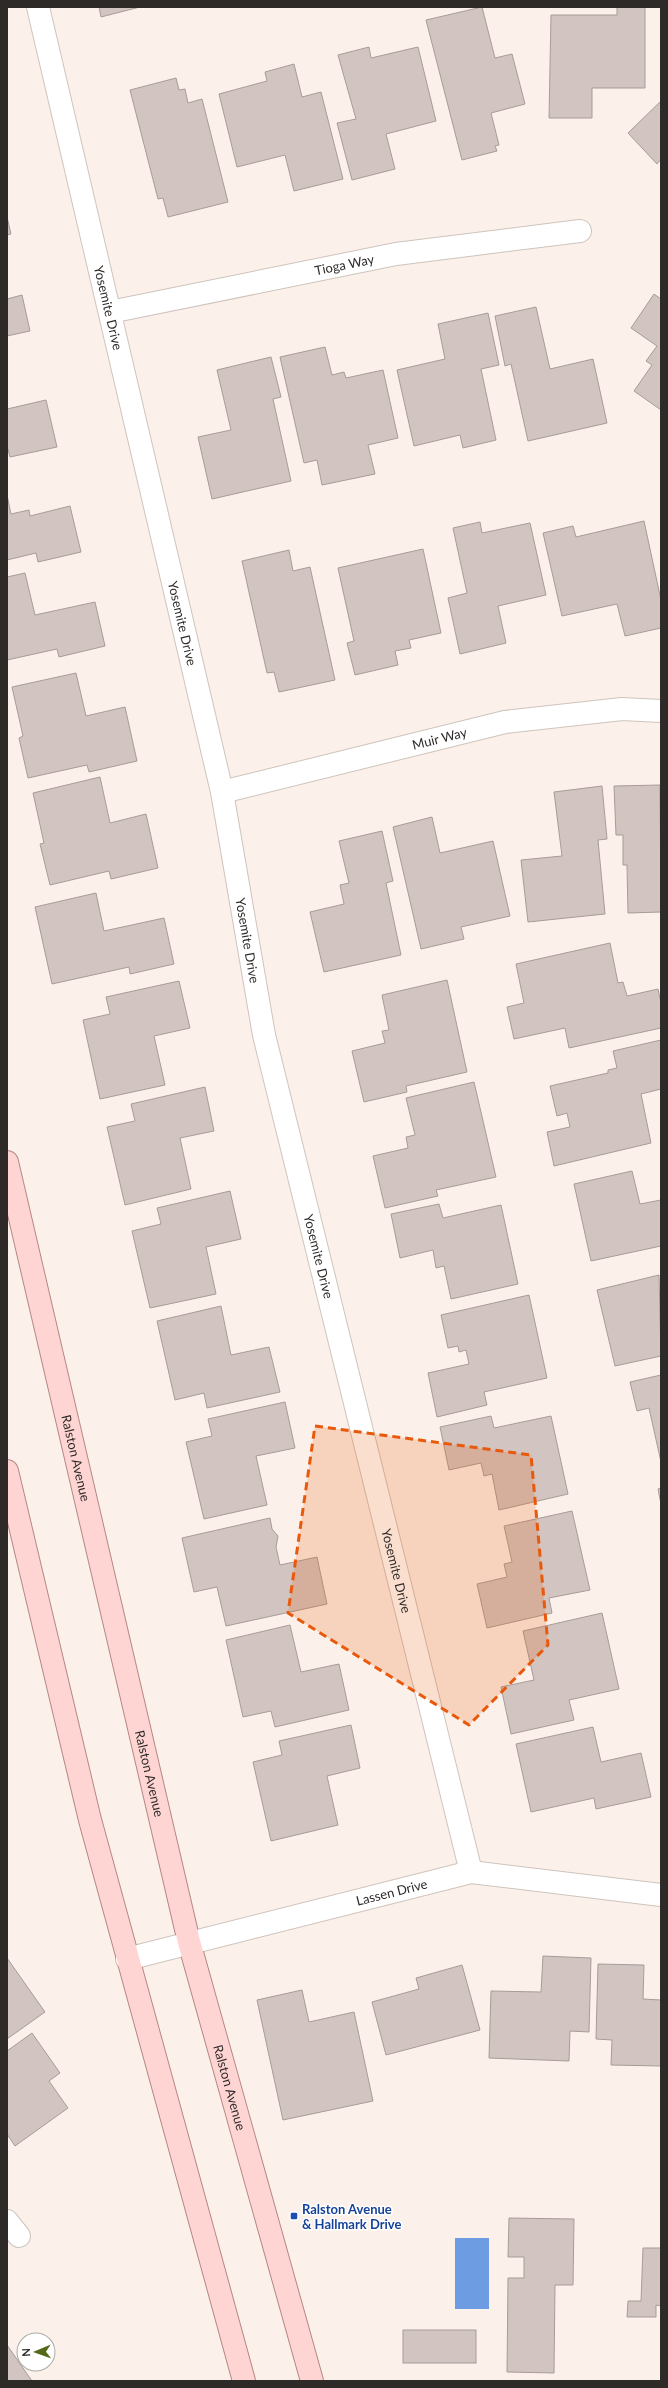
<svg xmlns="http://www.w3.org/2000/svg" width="668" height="2388" font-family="Lato,sans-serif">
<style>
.water{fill:#6d9ce3}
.building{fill:#d1c4c1;stroke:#a89b99}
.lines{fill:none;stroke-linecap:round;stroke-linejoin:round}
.minor-casing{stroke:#cec4bd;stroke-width:24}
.major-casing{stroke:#b58784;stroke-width:24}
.minor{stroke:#fff;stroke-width:22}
.major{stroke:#fed5d3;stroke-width:22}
.marked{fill:#e8590c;fill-opacity:0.2;stroke:#e8590c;stroke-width:3;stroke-dasharray:8 5;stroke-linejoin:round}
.transit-dot{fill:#1a4fb4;stroke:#fff;stroke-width:1.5}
.labels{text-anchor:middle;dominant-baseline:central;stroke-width:3;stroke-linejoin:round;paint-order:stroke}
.street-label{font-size:13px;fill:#2e2a28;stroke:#fff}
.transit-label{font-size:13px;font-weight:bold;fill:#164399;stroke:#fff;text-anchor:start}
</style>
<rect width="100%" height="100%" fill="#fcf1ea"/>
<!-- water -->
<rect class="water" x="455" y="2238" width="34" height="71"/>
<!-- building -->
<g class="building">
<path d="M99,7H140L101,17Z"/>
<path d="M482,7L495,58L512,54L525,104L491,113L499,145L495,146L497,151L462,160L426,20Z"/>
<path d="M617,7H645V88H592V118H549L551,15H617Z"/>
<path d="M369,47L371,58L418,47L436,121L386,134L395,169L352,180L337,123L356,119L338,55Z"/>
<path d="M294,64L302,97L321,92L343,179L294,191L285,155L237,167L219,94L267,81L265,72Z"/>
<path d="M176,78L179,90L185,89L188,103L202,99L228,202L168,217L163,198L158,199L130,90Z"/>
<path d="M661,101V159L657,164L628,133Z"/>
<path d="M7,217L11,234L7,235Z"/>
<path d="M654,294L661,299V410L634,391L652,365L646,361L657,346L631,328Z"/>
<path d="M22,295L30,331L7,336V299Z"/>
<path d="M536,307L550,369L593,359L607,423L528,441L511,364L505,366L495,316Z"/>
<path d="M488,313L499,365L481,369L496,440L463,448L460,435L414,446L397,370L445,359L438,324Z"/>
<path d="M325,347L332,375L344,372L346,378L383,370L398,438L368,445L375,474L322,485L317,460L304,463L280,357Z"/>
<path d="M271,357L281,397L273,399L291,481L212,499L198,437L231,430L217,370Z"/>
<path d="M46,400L57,447L10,457L7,446V409Z"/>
<path d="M7,495L11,514L29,510L30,516L70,506L81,552L38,562L36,553L7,560Z"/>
<path d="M644,521L661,600V628L625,636L617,604L562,616L543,533L573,526L576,537Z"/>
<path d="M480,522L482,533L530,523L546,595L498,606L506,643L460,654L448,598L467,593L453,528Z"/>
<path d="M423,549L441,633L409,640L411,648L395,651L398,665L355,675L347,643L354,641L338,568Z"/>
<path d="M289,550L293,571L310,567L335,680L279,692L274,672L267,673L242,561Z"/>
<path d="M25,573L35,615L95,602L105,646L59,657L57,649L7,660V577Z"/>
<path d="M76,673L86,716L125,707L137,761L89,772L87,765L28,778L19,738L23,736L12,687Z"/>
<path d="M100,777L110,823L146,814L158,868L111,879L109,871L50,885L40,844L44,843L33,793Z"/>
<path d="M660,785L661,912L628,913L627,865H623V835H616L614,786Z"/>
<path d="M602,786L607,839L598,840L605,914L528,922L521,860L562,856L554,792Z"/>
<path d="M432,817L440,853L493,841L510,916L461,927L464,939L421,949L393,827Z"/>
<path d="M382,831L393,881L386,883L401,955L324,972L310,912L344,904L340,885L349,883L339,841Z"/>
<path d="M96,893L104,931L164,918L174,964L130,974L129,967L52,984L35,907Z"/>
<path d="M610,943L618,983L623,982L627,996L658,989L661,1003V1028L569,1048L565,1028L514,1039L507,1007L524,1003L516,964Z"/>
<path d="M447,980L467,1072L406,1086L407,1092L364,1102L352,1051L385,1043L382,1031L389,1030L382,995Z"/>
<path d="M179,981L190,1028L154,1036L165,1085L100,1099L83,1020L110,1014L106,997Z"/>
<path d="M661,1040V1089L641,1094L651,1143L554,1166L547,1132L570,1127L567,1113L557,1116L550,1086L608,1073V1070L617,1068L613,1051Z"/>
<path d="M474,1082L496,1177L436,1190L438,1196L385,1208L373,1156L408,1148L406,1137L415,1135L406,1098Z"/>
<path d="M205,1087L214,1131L180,1138L191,1189L125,1205L107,1127L135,1121L131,1104Z"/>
<path d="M632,1171L640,1204L661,1200V1246L591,1261L574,1184Z"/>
<path d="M230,1191L241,1239L206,1247L216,1294L150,1308L132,1231L161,1224L157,1208Z"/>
<path d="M439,1204L443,1218L501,1205L518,1284L451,1299L444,1266L436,1268L433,1250L400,1258L391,1214Z"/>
<path d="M659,1275L661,1356L615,1366L597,1290Z"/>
<path d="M529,1295L547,1378L484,1392L487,1405L437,1417L428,1373L469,1364L466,1350L459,1352L458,1346L448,1348L441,1315Z"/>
<path d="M221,1306L231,1355L269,1347L280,1392L207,1408L204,1393L175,1400L157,1321Z"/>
<path d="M661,1375V1462L649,1408L637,1411L630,1382Z"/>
<path d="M285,1402L295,1448L256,1456L267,1505L204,1519L186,1442L212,1436L208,1419Z"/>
<path d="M491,1416L494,1428L551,1416L568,1494L499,1510L492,1474L484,1476L481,1463L449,1470L440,1427Z"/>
<path d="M661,1488V1504L658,1489Z"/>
<path d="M572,1511L590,1590L549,1598L552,1613L487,1628L477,1584L507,1577L504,1564L512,1562L504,1526Z"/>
<path d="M270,1518L272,1529L278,1536L276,1547L280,1565L317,1557L327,1604L226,1626L217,1587L194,1592L182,1538Z"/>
<path d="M602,1613L619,1689L569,1700L574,1720L511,1734L501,1687L534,1680L523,1631Z"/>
<path d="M290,1625L301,1672L339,1664L349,1710L275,1727L271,1711L243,1717L226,1640Z"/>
<path d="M351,1725L360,1768L327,1776L338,1825L271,1841L253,1762L282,1755L279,1741Z"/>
<path d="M593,1727L601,1762L641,1753L651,1797L596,1809L594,1798L531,1812L516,1744Z"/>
<path d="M543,1956L591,1958L589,2032L570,2031L569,2061L489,2058L491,1991L541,1992Z"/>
<path d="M7,1958L45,2012L7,2039Z"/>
<path d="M598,1964L644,1965L643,1999L661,2000V2066L611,2065L612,2040L596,2039Z"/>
<path d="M462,1965L480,2030L386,2055L372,2002L419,1989L416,1978Z"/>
<path d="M302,1990L309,2022L354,2012L373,2101L283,2120L257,2000Z"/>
<path d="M32,2033L60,2073L49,2081L68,2108L15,2146L7,2134V2051Z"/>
<path d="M509,2218L574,2219L573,2285H555L554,2373L507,2372L508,2278H524V2257H508Z"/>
<path d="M643,2248H661V2306L656,2305V2317H627L628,2301H641Z"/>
<rect x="403" y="2330" width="73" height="33"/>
<path d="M7,2345L32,2381H7Z"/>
</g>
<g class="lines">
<!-- minor casing -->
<g class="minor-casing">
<g id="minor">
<path id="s1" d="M38,7L222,792L264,1035L471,1872"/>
<path id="s2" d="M110,312L396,254L580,231"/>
<path id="s3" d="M222,792L505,722L622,709L661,711"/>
<path id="s4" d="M127,1959L471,1872L661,1895"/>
<path d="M7,2221L19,2236"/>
</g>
</g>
<!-- major casing -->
<g class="major-casing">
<g id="major">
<path id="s5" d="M7,1162L189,1942L312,2381"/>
<path d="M7,1471L90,1820L244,2381"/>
</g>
</g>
<!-- minor -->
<use href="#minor" class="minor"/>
<!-- major -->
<use href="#major" class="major"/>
</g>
<!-- marked area -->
<path class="marked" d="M315,1426L531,1455L548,1645L469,1725L288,1613Z"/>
<!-- markers -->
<rect class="transit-dot" x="290" y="2212" width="8" height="8" rx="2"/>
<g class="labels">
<!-- street labels -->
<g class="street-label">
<text stroke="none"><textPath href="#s2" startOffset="239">Tioga Way</textPath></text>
<text stroke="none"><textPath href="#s1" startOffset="309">Yosemite Drive</textPath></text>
<text stroke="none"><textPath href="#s1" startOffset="633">Yosemite Drive</textPath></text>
<text stroke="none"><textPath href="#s3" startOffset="224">Muir Way</textPath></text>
<text stroke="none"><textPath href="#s1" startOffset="957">Yosemite Drive</textPath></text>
<text stroke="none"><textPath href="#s1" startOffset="1281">Yosemite Drive</textPath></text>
<text stroke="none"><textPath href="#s5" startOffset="304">Ralston Avenue</textPath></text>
<text stroke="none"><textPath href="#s1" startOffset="1605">Yosemite Drive</textPath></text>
<text stroke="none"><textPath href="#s5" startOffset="628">Ralston Avenue</textPath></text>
<text stroke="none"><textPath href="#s4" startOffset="273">Lassen Drive</textPath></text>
<text stroke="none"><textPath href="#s5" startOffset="952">Ralston Avenue</textPath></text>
</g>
<!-- transit labels -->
<g class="transit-label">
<text x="302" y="2209">Ralston Avenue<tspan x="302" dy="15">&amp; Hallmark Drive</tspan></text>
</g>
</g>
<!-- border -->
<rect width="668" height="2388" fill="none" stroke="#2e2a28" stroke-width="16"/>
<!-- north arrow -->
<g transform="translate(36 2352) rotate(268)"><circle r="19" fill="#ffffff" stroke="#abaaa9"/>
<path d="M0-3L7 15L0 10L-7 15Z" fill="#536917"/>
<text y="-6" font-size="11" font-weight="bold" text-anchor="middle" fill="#2e2a28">N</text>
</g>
</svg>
